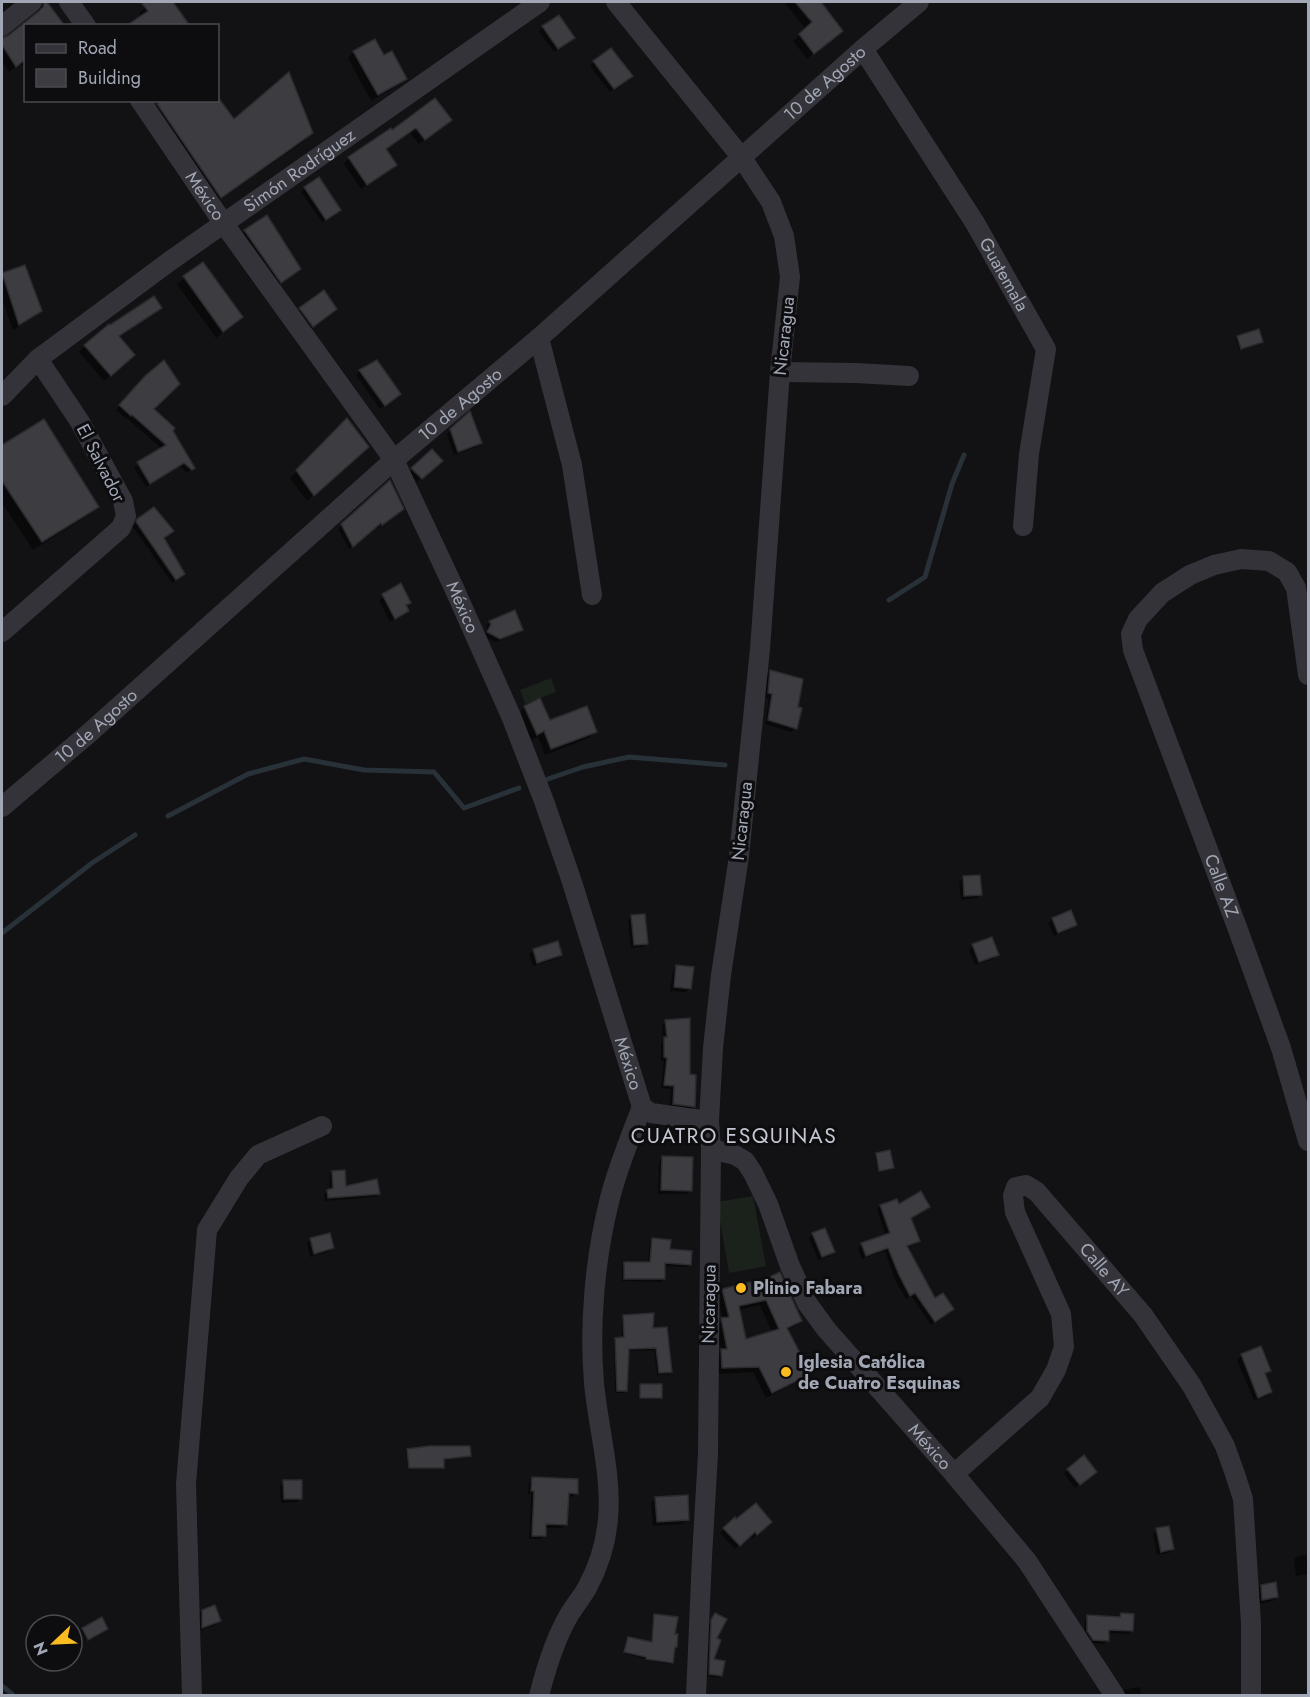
<svg xmlns="http://www.w3.org/2000/svg" width="1310" height="1697" font-family="Jost,sans-serif">
<style>
.green{fill:#1a221b}
.shadow{fill:#0007;fill-rule:evenodd}
.lines{fill:none;stroke-linecap:round;stroke-linejoin:round}
.stream{stroke:#283038;stroke-width:5}
.building{fill:#3c3c41;stroke:#2c2c30;stroke-width:1.5;fill-rule:evenodd}
.minor{stroke:#333339;stroke-width:20}
.poi-dot{fill:#fbbc22;stroke:#0d0d0f;stroke-width:2}
.labels{text-anchor:middle;dominant-baseline:central;stroke-width:6;stroke-linejoin:round;paint-order:stroke}
.street-label{font-size:18px;fill:#a2a7b5;stroke:#0d0d0f}
.poi-label{font-size:18px;font-weight:bold;fill:#a2a7b5;stroke:#0d0d0f;text-anchor:start}
.quarter-label{font-size:21px;letter-spacing:1.5px;fill:#c4c7d1;stroke:#0d0d0f}
</style>
<rect width="100%" height="100%" fill="#121214"/>
<!-- green -->
<g class="green">
<path d="M551,678L556,692L525,704L520,690Z"/>
<path d="M753,1196L766,1266L729,1273L717,1202Z"/>
</g>
<!-- shadow -->
<g class="shadow">
<path d="M45,2L64,26H26V71L20,63L9,72L2,61V40L10,37L37,15L39,8Z"/>
<path d="M140,2H172L189,26L141,17L139,13L145,7Z"/>
<path d="M786,2H819L841,30L807,59L793,41L806,29L785,3Z"/>
<path d="M543,27L569,42L554,52L539,31Z"/>
<path d="M354,52L383,57L406,79L399,85L371,101L348,58Z"/>
<path d="M594,62L627,79L610,92L590,66Z"/>
<path d="M435,100L444,126L419,144L410,133L385,150L389,170L361,189L344,164L349,158L392,132Z"/>
<path d="M158,105L234,121L312,133L303,142L212,205L150,114Z"/>
<path d="M305,188L335,214L322,222L301,192Z"/>
<path d="M245,231L295,273L277,286L241,235Z"/>
<path d="M203,264L234,323L216,338L177,284Z"/>
<path d="M25,267L41,310L34,317L13,330L2,299V274Z"/>
<path d="M160,308L154,314L118,338L127,361L104,381L79,352L85,346Z"/>
<path d="M300,309L331,312L308,329L296,313Z"/>
<path d="M1238,337L1261,342L1239,349L1236,339Z"/>
<path d="M360,371L395,398L380,409L356,375Z"/>
<path d="M141,382L152,409L171,430L193,467L187,473L180,466L146,487L134,468L162,449L127,418L126,419L116,410Z"/>
<path d="M347,420L360,453L307,501L290,478Z"/>
<path d="M44,421L97,506L88,515L33,550L2,503V447Z"/>
<path d="M451,430L480,442L476,447L454,455L447,434Z"/>
<path d="M432,451L437,465L417,482L409,473Z"/>
<path d="M389,482L398,513L377,528L376,526L349,549L338,529Z"/>
<path d="M138,520L163,539L183,574L172,583L133,527Z"/>
<path d="M400,585L410,602L405,606L403,614L390,622L379,600Z"/>
<path d="M490,622L521,630L517,634L495,642L484,636L487,629L486,626Z"/>
<path d="M770,672L796,708L795,728L791,732L765,724L769,698L764,697L766,676Z"/>
<path d="M525,707L549,722L595,731L589,738L545,755L538,737L530,740L518,714Z"/>
<path d="M963,878L981,894L976,898L961,900L959,882Z"/>
<path d="M632,917L647,943L643,947L631,948L628,921Z"/>
<path d="M1053,919L1076,925L1071,929L1054,936L1048,923Z"/>
<path d="M973,946L997,955L993,959L975,965L969,950Z"/>
<path d="M534,950L560,954L556,959L533,966L529,954Z"/>
<path d="M677,967L690,988L686,992L670,991L673,971Z"/>
<path d="M666,1022L688,1076L694,1106L689,1110L669,1108L671,1089L661,1088L664,1061H661V1043L663,1041L662,1026Z"/>
<path d="M877,1154L892,1167L878,1171L875,1156Z"/>
<path d="M663,1158L691,1190L687,1194H658L659,1162Z"/>
<path d="M332,1172L345,1188L378,1194L375,1197L325,1201L324,1194L330,1191L329,1175Z"/>
<path d="M881,1206L928,1207L909,1219L918,1241L914,1245L906,1248L935,1300L948,1313L931,1325L911,1296L906,1299L895,1280L885,1251L862,1259L858,1248L862,1245L886,1236L877,1210Z"/>
<path d="M813,1234L833,1252L829,1256L818,1260L809,1238Z"/>
<path d="M311,1239L332,1248L328,1252L310,1257L307,1243Z"/>
<path d="M653,1239L690,1264L687,1267L664,1266V1279L660,1282L622,1281V1266L625,1263H648L650,1243Z"/>
<path d="M750,1284L801,1321L795,1326L787,1330L809,1374L803,1379L766,1398L753,1372L717,1374L716,1356L721,1352L716,1326L723,1319L717,1296L723,1290ZM760,1305L772,1332L745,1341L739,1310Z"/>
<path d="M624,1316L651,1330L670,1371L668,1374L657,1375L654,1350L628,1351L625,1390L623,1393H615L614,1341L616,1339H622V1319Z"/>
<path d="M1260,1348L1269,1370L1265,1375L1271,1392L1267,1396L1254,1401L1237,1360L1242,1355Z"/>
<path d="M641,1386L661,1397L659,1399H639V1387Z"/>
<path d="M408,1450L469,1455L468,1457L443,1460V1467L441,1469H408L406,1452Z"/>
<path d="M1068,1470L1091,1476L1075,1488L1064,1474Z"/>
<path d="M533,1479L576,1493L572,1497L567,1496L566,1525L562,1528H544L545,1535L541,1539H529L531,1494H528L529,1483Z"/>
<path d="M284,1481L301,1498L297,1502L281,1503L280,1486Z"/>
<path d="M655,1499L687,1520L683,1524L653,1526L651,1503Z"/>
<path d="M735,1519L766,1526L753,1538L750,1535L735,1549L720,1533Z"/>
<path d="M1157,1530L1173,1549L1169,1553L1157,1555L1153,1534Z"/>
<path d="M1308,1555V1574L1296,1576L1294,1560L1298,1556Z"/>
<path d="M1261,1586L1277,1597L1273,1601L1258,1604L1257,1591Z"/>
<path d="M202,1611L220,1620L216,1625L199,1631L198,1615Z"/>
<path d="M1121,1615L1132,1630L1128,1634L1108,1633L1107,1640L1104,1644L1089,1643L1084,1634L1085,1620L1088,1616L1118,1618Z"/>
<path d="M655,1616L674,1635L676,1646L673,1649L670,1664L645,1660V1659L624,1653L628,1638L651,1644L653,1617Z"/>
<path d="M713,1617L715,1639L712,1660L721,1676L718,1678L707,1676L709,1624Z"/>
<path d="M83,1629L105,1630L86,1640L81,1631Z"/>
<path d="M1140,1687L1141,1696H1125L1123,1690Z"/>
</g>
<g class="lines">
<!-- stream -->
<g class="stream">
<path d="M889,600L925,577L952,484L964,455"/>
<path d="M548,779L583,767L629,757L725,765"/>
<path d="M168,816L248,774L304,759L364,770L434,772L464,808L519,788"/>
<path d="M2,933L92,863L135,835"/>
<path d="M2,1686L12,1694"/>
</g>
</g>
<!-- building -->
<g class="building">
<path d="M44,2H47L65,26H26V59L16,67L2,45V38L9,35L39,11L43,7Z"/>
<path d="M141,2H173L190,26H126L148,11Z"/>
<path d="M795,2H821L843,31L814,54L799,34L812,22Z"/>
<path d="M559,15L575,38L558,49L542,26Z"/>
<path d="M375,39L384,55L392,51L407,79L378,95L353,51Z"/>
<path d="M611,48L633,76L614,89L593,61Z"/>
<path d="M289,72L313,133L221,198L157,104L162,100H220L234,119Z"/>
<path d="M435,98L452,120L425,140L416,128L386,149L397,165L367,185L348,157L391,128L392,130Z"/>
<path d="M319,177L341,210L326,220L304,187Z"/>
<path d="M267,215L301,269L281,283L244,230Z"/>
<path d="M203,262L243,317L223,332L183,276Z"/>
<path d="M25,265L42,311L19,325L2,273Z"/>
<path d="M324,290L337,309L313,327L299,308Z"/>
<path d="M154,296L162,308L119,336L135,355L111,376L84,345L109,324L110,325Z"/>
<path d="M1259,329L1263,342L1241,349L1237,336Z"/>
<path d="M164,360L180,384L154,409L175,428L173,431L195,468L192,470L184,463L150,484L137,462L166,445L132,415L131,416L119,405L145,376Z"/>
<path d="M377,360L401,394L385,406L359,370Z"/>
<path d="M470,411L482,443L458,452L450,429Z"/>
<path d="M347,418L369,447L314,496L296,470Z"/>
<path d="M44,419L99,507L42,542L2,481V445Z"/>
<path d="M432,449L443,461L422,479L411,468Z"/>
<path d="M390,480L404,509L382,525L381,523L353,547L341,524Z"/>
<path d="M154,507L174,531L164,538L185,574L176,580L136,522L137,519Z"/>
<path d="M401,583L411,603L406,605L409,611L395,619L382,594Z"/>
<path d="M515,610L523,630L500,639L487,632L491,624L489,621Z"/>
<path d="M770,670L803,679L798,707L802,708L797,729L768,720L772,694L768,693Z"/>
<path d="M540,698L550,720L587,706L597,732L551,749L544,731L537,735L524,706Z"/>
<path d="M980,875L982,895L964,896L963,876Z"/>
<path d="M1071,910L1077,925L1058,933L1052,918Z"/>
<path d="M645,914L648,944L634,945L631,915Z"/>
<path d="M992,937L999,955L979,962L972,944Z"/>
<path d="M558,941L562,955L537,963L533,949Z"/>
<path d="M676,965L694,967L691,989L674,987Z"/>
<path d="M690,1018V1074L696,1075L695,1107L673,1104L674,1086L664,1085L667,1058L664,1057V1037H667L665,1020Z"/>
<path d="M890,1150L894,1168L879,1171L876,1153Z"/>
<path d="M662,1156L693,1157L692,1191L661,1190Z"/>
<path d="M345,1170L346,1186L377,1179L380,1194L328,1198L327,1190L333,1188L332,1171Z"/>
<path d="M921,1191L930,1207L911,1218L920,1241L907,1246L935,1298L943,1293L954,1309L935,1322L915,1293L910,1296L899,1275L888,1248L866,1256L861,1243L890,1233L880,1205L897,1199L899,1204Z"/>
<path d="M825,1228L835,1252L822,1257L812,1233Z"/>
<path d="M330,1233L334,1248L314,1254L310,1238Z"/>
<path d="M652,1238L671,1240L670,1249L692,1251L691,1265L665,1263V1279H624V1262H650Z"/>
<path d="M780,1272L802,1321L787,1328L811,1374L772,1393L759,1367L722,1368L721,1349H727L721,1318L729,1317L722,1289L751,1282L752,1285ZM766,1300L779,1329L746,1339L739,1306Z"/>
<path d="M654,1313L653,1328L667,1327L672,1372L659,1373L656,1348L629,1349L627,1391H617L615,1338L624,1337L623,1315Z"/>
<path d="M1261,1346L1271,1371L1265,1373L1272,1392L1258,1398L1241,1354Z"/>
<rect x="640" y="1384" width="22" height="14"/>
<path d="M429,1446H470L471,1456L444,1459V1468H409L407,1449Z"/>
<path d="M1084,1455L1097,1472L1080,1485L1067,1469Z"/>
<path d="M532,1477L578,1479V1494L569,1493L567,1525L546,1524V1536H532L534,1491H531Z"/>
<path d="M283,1480H302V1499H284Z"/>
<path d="M688,1495L689,1520L657,1522L655,1497Z"/>
<path d="M756,1503L772,1522L757,1535L755,1532L740,1546L723,1528L735,1517L736,1519Z"/>
<path d="M1169,1526L1174,1549L1161,1552L1156,1528Z"/>
<path d="M1276,1582L1278,1597L1262,1600L1261,1585Z"/>
<path d="M215,1605L221,1621L202,1628V1610Z"/>
<path d="M715,1613L727,1619L717,1638L721,1640L714,1659L725,1661L722,1676L709,1674L711,1620Z"/>
<path d="M1121,1613L1134,1614L1133,1631L1109,1630V1641L1093,1640L1087,1631V1615L1120,1617Z"/>
<path d="M654,1614L678,1617L675,1634H678L677,1647H675L673,1663L646,1659V1657L624,1652L628,1637L652,1642Z"/>
<path d="M102,1617L108,1629L88,1640L82,1628Z"/>
</g>
<g class="lines">
<!-- minor -->
<g class="minor">
<path d="M69,2L86,26"/>
<path d="M616,2L742,158L771,202L784,236L790,277L780,372L760,649L739,856L721,975L713,1048L709,1121L711,1149L708,1454L702,1557L696,1696"/>
<path d="M2,26L32,2"/>
<path id="s1" d="M863,49L975,223L1046,349L1029,454L1023,526"/>
<path id="s2" d="M140,100L224,224L394,460L454,588L511,716L544,801L572,882L642,1107L651,1113L709,1121"/>
<path d="M539,338L572,465L592,595"/>
<path d="M780,372L856,373L909,376"/>
<path id="s3" d="M2,396L38,359L170,261L540,2"/>
<path d="M2,632L121,528L126,516L123,501L80,422L38,359"/>
<path id="s4" d="M1308,675L1296,588L1287,572L1269,561L1241,559L1214,565L1190,575L1162,593L1138,619L1131,634L1133,650L1237,927L1281,1048L1308,1141"/>
<path id="s5" d="M2,807L87,735L394,460L539,338L863,49L919,2"/>
<path id="s6" d="M711,1149L735,1155L745,1161L753,1173L768,1204L790,1266L807,1303L826,1329L954,1474L1027,1561L1115,1696"/>
<path id="s7" d="M954,1474L1040,1398L1056,1370L1064,1347L1061,1314L1015,1212L1013,1196L1016,1187L1026,1185L1037,1192L1143,1315L1192,1386L1225,1446L1235,1474L1243,1499L1251,1623V1696"/>
<path d="M192,1696L186,1484L207,1230L239,1178L258,1155L322,1126"/>
<path d="M539,1696C546,1668 555,1639 569,1615C575,1605 582,1597 587,1588C599,1566 606,1543 608,1519C612,1474 598,1427 594,1383C589,1324 595,1259 609,1202C617,1169 630,1138 642,1107"/>
</g>
</g>
<!-- markers -->
<g class="poi-dot">
<circle cx="741" cy="1288" r="6"/>
<circle cx="786" cy="1372" r="6"/>
</g>
<g class="labels">
<!-- street labels -->
<g class="street-label">
<text stroke="none"><textPath href="#s5" startOffset="1096">10 de Agosto</textPath></text>
<text stroke="none"><textPath href="#s3" startOffset="374">Simón Rodríguez</textPath></text>
<text stroke="none"><textPath href="#s2" startOffset="116">México</textPath></text>
<text stroke="none"><textPath href="#s1" startOffset="266">Guatemala</textPath></text>
<text transform="translate(784 336) rotate(-84)">Nicaragua</text>
<text stroke="none"><textPath href="#s5" startOffset="610">10 de Agosto</textPath></text>
<text transform="translate(101 463) rotate(63)">El Salvador</text>
<text stroke="none"><textPath href="#s2" startOffset="603">México</textPath></text>
<text stroke="none"><textPath href="#s5" startOffset="124">10 de Agosto</textPath></text>
<text transform="translate(742 821) rotate(-84)">Nicaragua</text>
<text stroke="none"><textPath href="#s4" startOffset="562">Calle AZ</textPath></text>
<text stroke="none"><textPath href="#s2" startOffset="1089">México</textPath></text>
<text stroke="none"><textPath href="#s7" startOffset="468">Calle AY</textPath></text>
<text transform="translate(709 1304) rotate(-89)">Nicaragua</text>
<text stroke="none"><textPath href="#s6" startOffset="381">México</textPath></text>
</g>
<!-- poi labels -->
<g class="poi-label">
<text x="753" y="1288">Plinio Fabara</text>
<text x="798" y="1362">Iglesia Católica<tspan x="798" dy="21">de Cuatro Esquinas</tspan></text>
</g>
<!-- quarter labels -->
<g class="quarter-label">
<text x="734" y="1136">CUATRO ESQUINAS</text>
</g>
</g>
<!-- border -->
<rect width="1310" height="1697" fill="none" stroke="#a2a7b5" stroke-width="6"/>
<!-- legend -->
<rect x="24" y="24" width="195" height="78" fill="#0d0d0f" stroke="#494b51" stroke-width="1.5"/>
<rect x="36" y="44" width="30" height="9" fill="#333339" stroke="#494b51" stroke-width="1.5"/>
<text x="78" y="54" font-size="18" fill="#a2a7b5">Road</text>
<rect x="36" y="69" width="30" height="18" fill="#3c3c41" stroke="#494b51" stroke-width="1.5"/>
<text x="78" y="84" font-size="18" fill="#a2a7b5">Building</text>
<!-- north arrow -->
<g transform="translate(54 1643) rotate(247)"><circle r="28" fill="#0d0d0f" stroke="#494b51" stroke-width="1.5"/>
<path d="M0-4.5L10 22L0 15L-10 22Z" fill="#fbbc22"/>
<text y="-9" font-size="16" font-weight="bold" text-anchor="middle" fill="#a2a7b5">N</text>
</g>
</svg>
